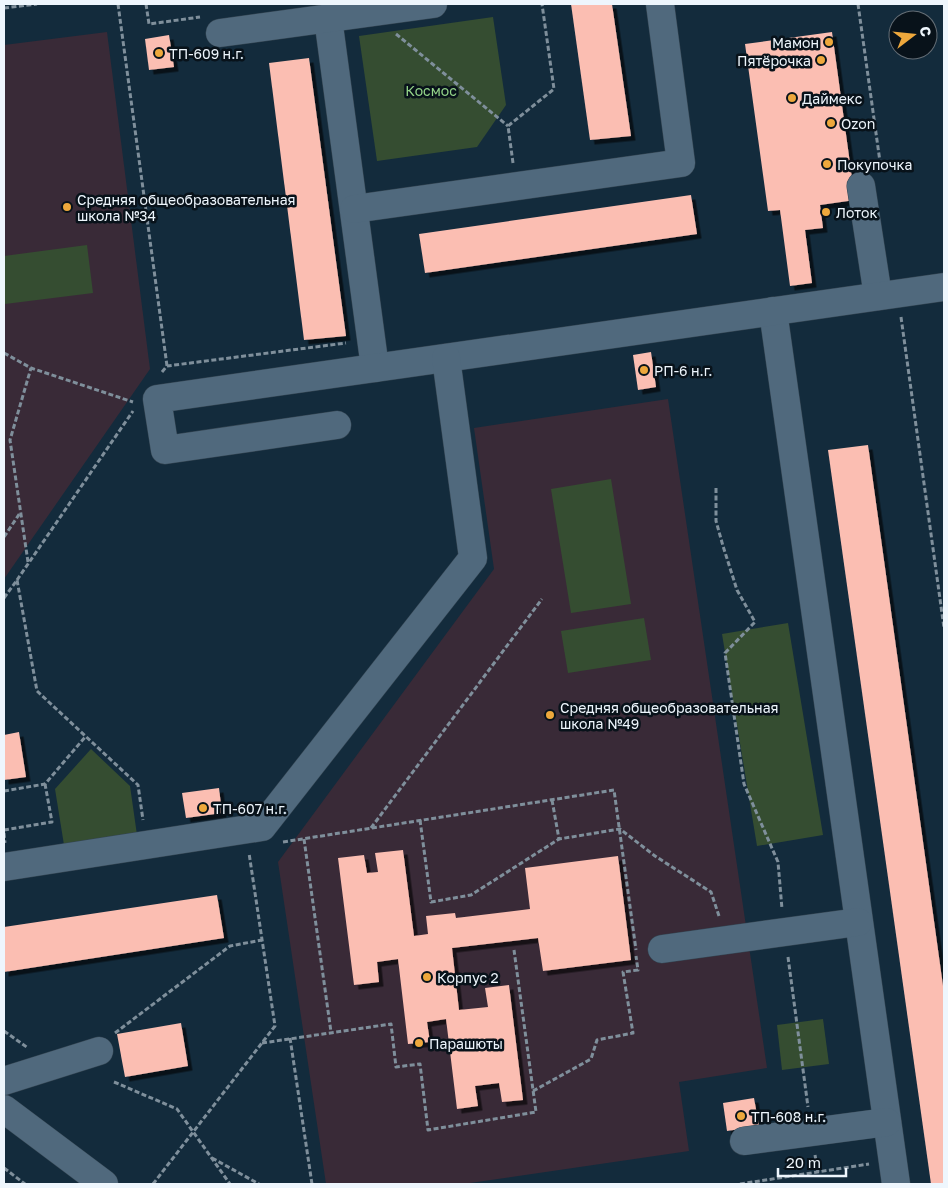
<svg xmlns="http://www.w3.org/2000/svg" width="948" height="1188" font-family="'Golos Text',sans-serif">
<style>
.education{fill:#392a37}
.green{fill:#354d31}
.building{fill:#fbbeb2;filter:url(#shadow)}
.lines{fill:none;stroke-linecap:round;stroke-linejoin:round}
.minor-casing{stroke:#344552;stroke-width:29}
.path{stroke:#7f8f9b;stroke-width:3;stroke-dasharray:5 2.5;stroke-linecap:butt}
.minor{stroke:#50697d;stroke-width:28}
.poi-dot{fill:#eea83c;stroke:#08121a;stroke-width:2}
.labels{text-anchor:middle;dominant-baseline:central;stroke-width:5;stroke-linejoin:round;paint-order:stroke}
.poi-label{font-size:14px;fill:#eef6fd;stroke:#08121a;text-anchor:start}
.park-label{font-size:14px;fill:#94d489;stroke:#08121a}
</style>
<defs>
<filter id="shadow"><feDropShadow dx="4.5" dy="4.5" stdDeviation="0" flood-color="#0009"/></filter>
</defs>
<rect width="100%" height="100%" fill="#132b3c"/>
<!-- education -->
<g class="education">
<path d="M107,32L150,369L4,579V45Z"/>
<path d="M668,399L767,1068L679,1082L689,1151L463,1184H326L278,862L494,569L474,428Z"/>
</g>
<!-- green -->
<g class="green">
<path d="M493,17L506,105L477,147L377,161L359,36Z"/>
<path d="M87,245L93,293L5,304L4,256Z"/>
<path d="M611,479L631,604L571,613L551,489Z"/>
<path d="M644,618L651,660L568,673L561,631Z"/>
<path d="M788,623L823,835L757,846L722,634Z"/>
<path d="M91,749L130,786L137,835L64,845L55,789Z"/>
<path d="M823,1019L829,1064L782,1070L777,1025Z"/>
</g>
<!-- building -->
<g class="building">
<path d="M571,4H612L631,136L590,140Z"/>
<path d="M832,32L855,200L820,205L823,228L805,230L812,283L790,286L780,210L768,211L745,44Z"/>
<path d="M169,35L174,67L149,70L145,39Z"/>
<path d="M309,58L346,336L304,340L269,63Z"/>
<path d="M691,195L697,234L425,273L419,234Z"/>
<path d="M651,352L656,387L638,390L633,355Z"/>
<path d="M868,445L944,993V1184H931L828,450Z"/>
<path d="M19,732L26,777L4,780V735Z"/>
<path d="M219,788L222,813L186,818L182,793Z"/>
<path d="M403,850L414,936L428,934L426,916L455,913L456,918L530,909L525,868L618,856L631,960L543,971L538,938L452,948L459,1010L488,1007L485,988L509,985L523,1100L502,1102L499,1083L475,1086L478,1106L457,1109L446,1019L427,1022L430,1042L408,1044L398,959L377,962L379,982L354,985L338,858L364,855L367,873L378,872L375,853Z"/>
<path d="M217,895L224,938L4,972V927Z"/>
<path d="M181,1023L188,1066L125,1077L117,1034Z"/>
<path d="M754,1098L759,1126L727,1131L723,1103Z"/>
</g>
<g class="lines">
<!-- minor casing -->
<g class="minor-casing">
<g id="minor">
<path d="M328,18L375,368"/>
<path d="M220,33L433,4"/>
<path d="M861,186L878,296"/>
<path d="M354,209L681,163L660,4"/>
<path d="M773,311L896,1184"/>
<path d="M337,425L165,450L157,399L944,287"/>
<path d="M4,867L262,827L473,558L446,358"/>
<path d="M662,949L858,922"/>
<path d="M4,1081L99,1051"/>
<path d="M4,1109L104,1184"/>
<path d="M744,1141L887,1122"/>
</g>
</g>
<!-- path -->
<g class="path">
<path d="M118,4L167,366"/>
<path d="M146,4L149,24L200,17"/>
<path d="M858,4L881,169"/>
<path d="M4,8L37,4"/>
<path d="M396,34L508,126"/>
<path d="M513,163L508,126L554,89L542,4"/>
<path d="M901,317L944,628"/>
<path d="M4,353L31,368L133,402"/>
<path d="M162,372L167,366L346,343"/>
<path d="M716,488V521L723,546L737,590L755,622L725,653L744,784L778,862L782,909"/>
<path d="M4,537L20,513"/>
<path d="M28,562L10,440L31,368"/>
<path d="M17,580L133,411"/>
<path d="M4,598L17,580L37,691L138,785L143,820"/>
<path d="M4,791L45,784L86,736"/>
<path d="M552,800L559,839L620,829L655,856L711,892L719,916"/>
<path d="M420,820L431,902L471,895L559,839"/>
<path d="M371,828L542,599"/>
<path d="M4,830L52,822L45,784"/>
<path d="M4,833L5,843"/>
<path d="M304,839L331,1032"/>
<path d="M283,842L614,790L636,950"/>
<path d="M788,957L808,1107"/>
<path d="M4,1031L28,1048"/>
<path d="M115,1033L230,946L262,940"/>
<path d="M290,1038L312,1184"/>
<path d="M262,1043L391,1024L396,1067L420,1064L428,1130L536,1112L514,950"/>
<path d="M114,1082L177,1109L230,1184"/>
<path d="M533,1091L591,1059L597,1040L633,1033L623,972L638,970L636,956"/>
<path d="M815,1155L818,1172"/>
<path d="M212,1158L259,1184"/>
<path d="M4,1168L25,1184"/>
<path d="M153,1184L275,1026L249,853"/>
<path d="M740,1184L869,1164"/>
</g>
<!-- minor -->
<use href="#minor" class="minor"/>
</g>
<!-- markers -->
<g class="poi-dot">
<circle cx="829" cy="42" r="5"/>
<circle cx="159" cy="53" r="5"/>
<circle cx="821" cy="60" r="5"/>
<circle cx="792" cy="98" r="5"/>
<circle cx="831" cy="123" r="5"/>
<circle cx="827" cy="164" r="5"/>
<circle cx="67" cy="207" r="5"/>
<circle cx="826" cy="212" r="5"/>
<circle cx="644" cy="370" r="5"/>
<circle cx="550" cy="715" r="5"/>
<circle cx="203" cy="808" r="5"/>
<circle cx="427" cy="977" r="5"/>
<circle cx="419" cy="1043" r="5"/>
<circle cx="741" cy="1116" r="5"/>
</g>
<g class="labels">
<!-- poi labels -->
<g class="poi-label">
<text x="819" y="42" text-anchor="end">Мамон</text>
<text x="169" y="53">ТП-609 н.г.</text>
<text x="811" y="60" text-anchor="end">Пятёрочка</text>
<text x="802" y="98">Даймекс</text>
<text x="841" y="123">Ozon</text>
<text x="837" y="164">Покупочка</text>
<text x="77" y="199">Средняя общеобразовательная<tspan x="77" dy="16">школа №34</tspan></text>
<text x="836" y="212">Лоток</text>
<text x="654" y="370">РП-6 н.г.</text>
<text x="560" y="707">Средняя общеобразовательная<tspan x="560" dy="16">школа №49</tspan></text>
<text x="213" y="808">ТП-607 н.г.</text>
<text x="437" y="977">Корпус 2</text>
<text x="429" y="1043">Парашюты</text>
<text x="751" y="1116">ТП-608 н.г.</text>
</g>
<!-- park labels -->
<g class="park-label">
<text x="431" y="90">Космос</text>
</g>
</g>
<!-- border -->
<rect width="948" height="1188" fill="none" stroke="#eef6fd" stroke-width="10"/>
<!-- north arrow -->
<g transform="translate(913 35) rotate(74)"><circle r="24" fill="#08121a" stroke="#646d75"/>
<path d="M0-4L9 19L0 12L-9 19Z" fill="#eea83c"/>
<text y="-8" font-size="14" font-weight="bold" text-anchor="middle" fill="#eef6fd">С</text>
</g>
<!-- scale -->
<path d="M778 1168v8h68v-8" fill="none" stroke="#eef6fd" stroke-width="2.5"/>
<text x="786" y="1168" font-size="15" fill="#eef6fd" stroke="#08121a" stroke-width="4" paint-order="stroke">20 m</text>
</svg>
